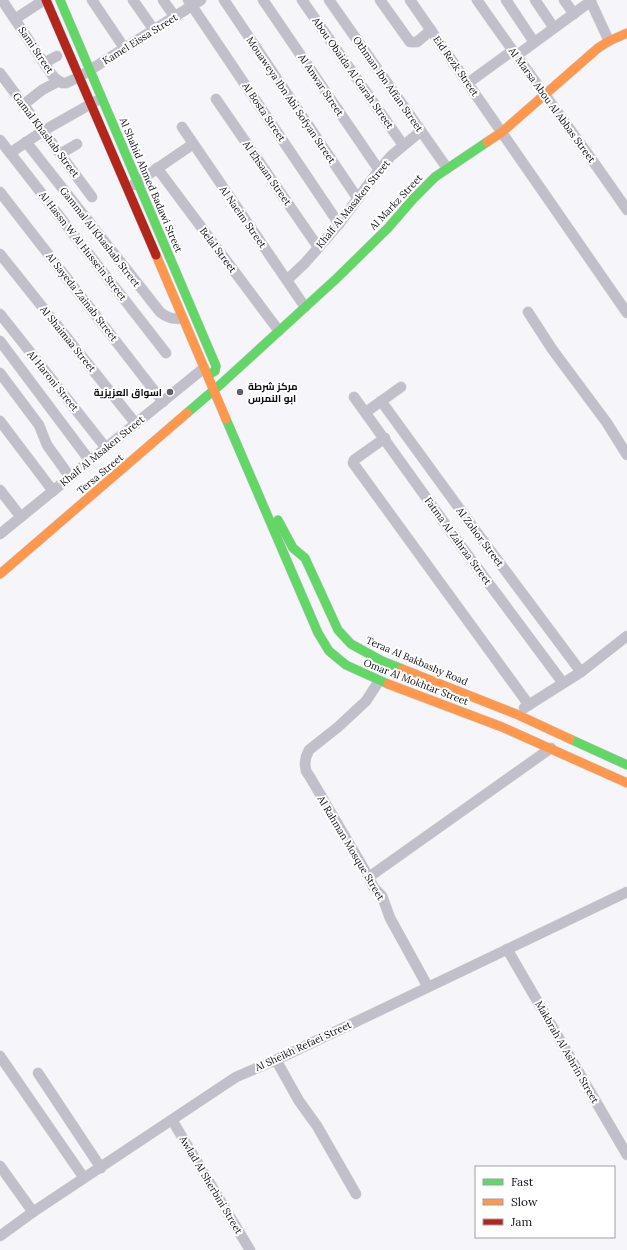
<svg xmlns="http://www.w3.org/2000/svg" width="627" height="1250" font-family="Lora,Cairo,serif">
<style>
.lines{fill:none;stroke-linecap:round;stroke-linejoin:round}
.street-casing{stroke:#d2d2d5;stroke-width:11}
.fast-casing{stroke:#d2d2d5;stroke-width:10}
.slow-casing{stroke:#d2d2d5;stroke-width:10}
.jam-casing{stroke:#d2d2d5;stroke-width:10}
.street{stroke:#c0bfca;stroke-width:10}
.fast{stroke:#63d668;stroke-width:9}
.slow{stroke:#ff974d;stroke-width:9}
.jam{stroke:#b3261e;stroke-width:9}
.poi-dot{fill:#606068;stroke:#fff;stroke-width:1.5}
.labels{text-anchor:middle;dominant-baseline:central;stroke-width:4;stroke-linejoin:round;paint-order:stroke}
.street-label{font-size:10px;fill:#101019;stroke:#fff}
.poi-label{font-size:10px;font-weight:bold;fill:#101019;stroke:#fff;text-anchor:start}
</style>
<rect width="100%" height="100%" fill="#f6f6fa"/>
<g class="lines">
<!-- street casing -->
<g class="street-casing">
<g id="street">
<path d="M2,0L52,75L56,79L62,83H66L79,77L201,0"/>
<path d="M92,0L125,49"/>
<path d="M133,0L154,30"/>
<path d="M163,0L175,17"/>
<path d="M188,0L339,224"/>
<path d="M224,0L358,199"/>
<path d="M263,0L379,170"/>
<path d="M302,0L403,145"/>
<path d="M329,0L447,168"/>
<path d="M380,0L410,42H417L431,30"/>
<path d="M410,0L627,313"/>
<path d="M477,0C526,71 579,139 627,210"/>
<path d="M506,0L534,42"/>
<path d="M535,0L554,28"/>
<path d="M564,0L574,14"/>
<path d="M590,0L609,41"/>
<path d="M15,19L44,0"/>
<path d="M516,56L591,1"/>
<path d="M44,63L57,56"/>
<path d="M0,73L92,197"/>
<path d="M468,83L512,51"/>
<path d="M216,99L318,247"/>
<path d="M23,105L42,90L59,81"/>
<path d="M182,127L305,307"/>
<path d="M0,140L166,353"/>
<path d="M26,142L160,312C167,318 173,319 182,319"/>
<path d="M10,153L43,131L96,101"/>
<path d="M60,154L77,144"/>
<path d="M157,168L279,331"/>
<path d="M133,185L193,144"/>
<path d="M0,192L163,402"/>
<path d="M0,254L136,424"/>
<path d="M287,280L305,263L339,224L379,170L391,156L421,131"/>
<path d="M528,312L552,349L607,423L627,455"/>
<path d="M0,314L106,448"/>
<path d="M0,341L90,461"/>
<path d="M0,373L39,425L47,445L70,477"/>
<path d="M354,397L461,546L563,683"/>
<path d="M381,401L478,534L581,672"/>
<path d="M366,412L401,387"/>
<path d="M0,421L53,491"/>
<path d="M385,438L354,460L353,463L529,705"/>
<path d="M0,490L21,517"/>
<path d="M0,534L204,368"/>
<path d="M379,681L366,701L338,727L309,750L306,757L305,764L306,771L310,777L367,874L374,888L382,896L390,918L428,987"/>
<path d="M524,708L581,672L627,636"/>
<path d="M369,877L551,748"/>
<path d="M507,949L627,1155"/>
<path d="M0,1056L84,1178"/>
<path d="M276,1060L299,1101L317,1126L356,1194"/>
<path d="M38,1073L101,1168"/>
<path d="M172,1120L250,1250"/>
<path d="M0,1166L33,1212"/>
<path d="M0,1236L33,1212L236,1077L276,1060L627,892"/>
</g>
</g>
<!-- fast casing -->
<g class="fast-casing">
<g id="fast">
<path d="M60,0L216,366L215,371L208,375"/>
<path d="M187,413L221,384L336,279L388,228L414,198L435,177L487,142"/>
<path d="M226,419L318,633L329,651L346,665L388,684"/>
<path d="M278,520L293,548L305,558L338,630L351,644L382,661L402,669"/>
<path d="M570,739L627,765"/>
</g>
</g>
<!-- slow casing -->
<g class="slow-casing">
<g id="slow">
<path d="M487,142L502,132L598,48L609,41L627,33"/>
<path d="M156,255L226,419"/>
<path d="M0,574L187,413"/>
<path d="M402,669L516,714L570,739"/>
<path d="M388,684L502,727L627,783"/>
</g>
</g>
<!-- jam casing -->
<g class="jam-casing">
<path id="jam" d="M46,0L156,255"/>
</g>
<!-- street -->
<use href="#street" class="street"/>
<!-- fast -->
<use href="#fast" class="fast"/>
<!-- slow -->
<use href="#slow" class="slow"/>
<!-- jam -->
<use href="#jam" class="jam"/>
</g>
<!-- markers -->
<g class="poi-dot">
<circle cx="170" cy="392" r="4"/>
<circle cx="240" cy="392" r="4"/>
</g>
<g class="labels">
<!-- street labels -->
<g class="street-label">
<text transform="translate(140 39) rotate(-32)">Kamel Eissa Street</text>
<text transform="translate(36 50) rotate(56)">Sami Street</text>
<text transform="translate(456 66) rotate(55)">Eid Rezk Street</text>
<text transform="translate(353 73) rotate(55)">Abou Obaida Al Garah Street</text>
<text transform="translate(388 84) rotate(55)">Othman Ibn Affan Street</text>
<text transform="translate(321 85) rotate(56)">Al Anwar Street</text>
<text transform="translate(291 100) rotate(56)">Mouaweya Ibn Abi Sofyan Street</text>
<text transform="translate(552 105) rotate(54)">Al Marsa Abou Al Abbas Street</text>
<text transform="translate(264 112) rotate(56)">Al Bosta Street</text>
<text transform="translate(46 135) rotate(53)">Gamal Khashab Street</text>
<text transform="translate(267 173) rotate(55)">Al Ehsaan Street</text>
<text transform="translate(151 185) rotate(67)">Al Shahid Ahmed Badawi Street</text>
<text transform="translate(396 202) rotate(-47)">Al Markz Street</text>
<text transform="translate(353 204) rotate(-51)">Khalf Al Masaken Street</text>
<text transform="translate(243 217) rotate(55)">Al Naeim Street</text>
<text transform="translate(100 237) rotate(52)">Gammal Al Khashab Street</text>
<text transform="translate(83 246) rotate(52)">Al Hassn W Al Hussein Street</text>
<text transform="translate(218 250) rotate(53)">Belal Street</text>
<text transform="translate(82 297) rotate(52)">Al Sayeda Zainab Street</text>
<text transform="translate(68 339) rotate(51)">Al Shaimaa Street</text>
<text transform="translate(53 381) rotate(51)">Al Haroni Street</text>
<text transform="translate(102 451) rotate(-39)">Khalf Al Msaken Street</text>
<text transform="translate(100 474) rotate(-40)">Tersa Street</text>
<text transform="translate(480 537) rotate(53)">Al Zohor Street</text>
<text transform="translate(458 541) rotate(54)">Fatma Al Zahraa Street</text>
<text transform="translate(417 661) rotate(23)">Teraa Al Bakbashy Road</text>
<text transform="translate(416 682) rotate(21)">Omar Al Mokhtar Street</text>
<text transform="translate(351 848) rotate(59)">Al Rahman Mosque Street</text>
<text transform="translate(303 1046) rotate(-25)">Al Sheikh Refaei Street</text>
<text transform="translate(567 1052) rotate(60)">Makbrah Al Ashrin Street</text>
<text transform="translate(211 1185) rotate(59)">Awlad Al Sherbini Street</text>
</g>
<!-- poi labels -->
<g class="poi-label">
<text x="248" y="386">مركز شرطة<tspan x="248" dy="12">ابو النمرس</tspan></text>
<text x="162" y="392" text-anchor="end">اسواق العزيزية</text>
</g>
</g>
<!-- legend -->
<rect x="475" y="1166" width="140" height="72" fill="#ffffff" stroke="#9f9fa3"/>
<rect x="483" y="1179" width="20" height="6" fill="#63d668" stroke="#9f9fa3"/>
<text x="511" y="1186" font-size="12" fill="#101019">Fast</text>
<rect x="483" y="1199" width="20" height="6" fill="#ff974d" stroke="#9f9fa3"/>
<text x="511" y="1206" font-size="12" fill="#101019">Slow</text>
<rect x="483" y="1219" width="20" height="6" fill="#b3261e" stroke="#9f9fa3"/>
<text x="511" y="1226" font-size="12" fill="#101019">Jam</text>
</svg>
